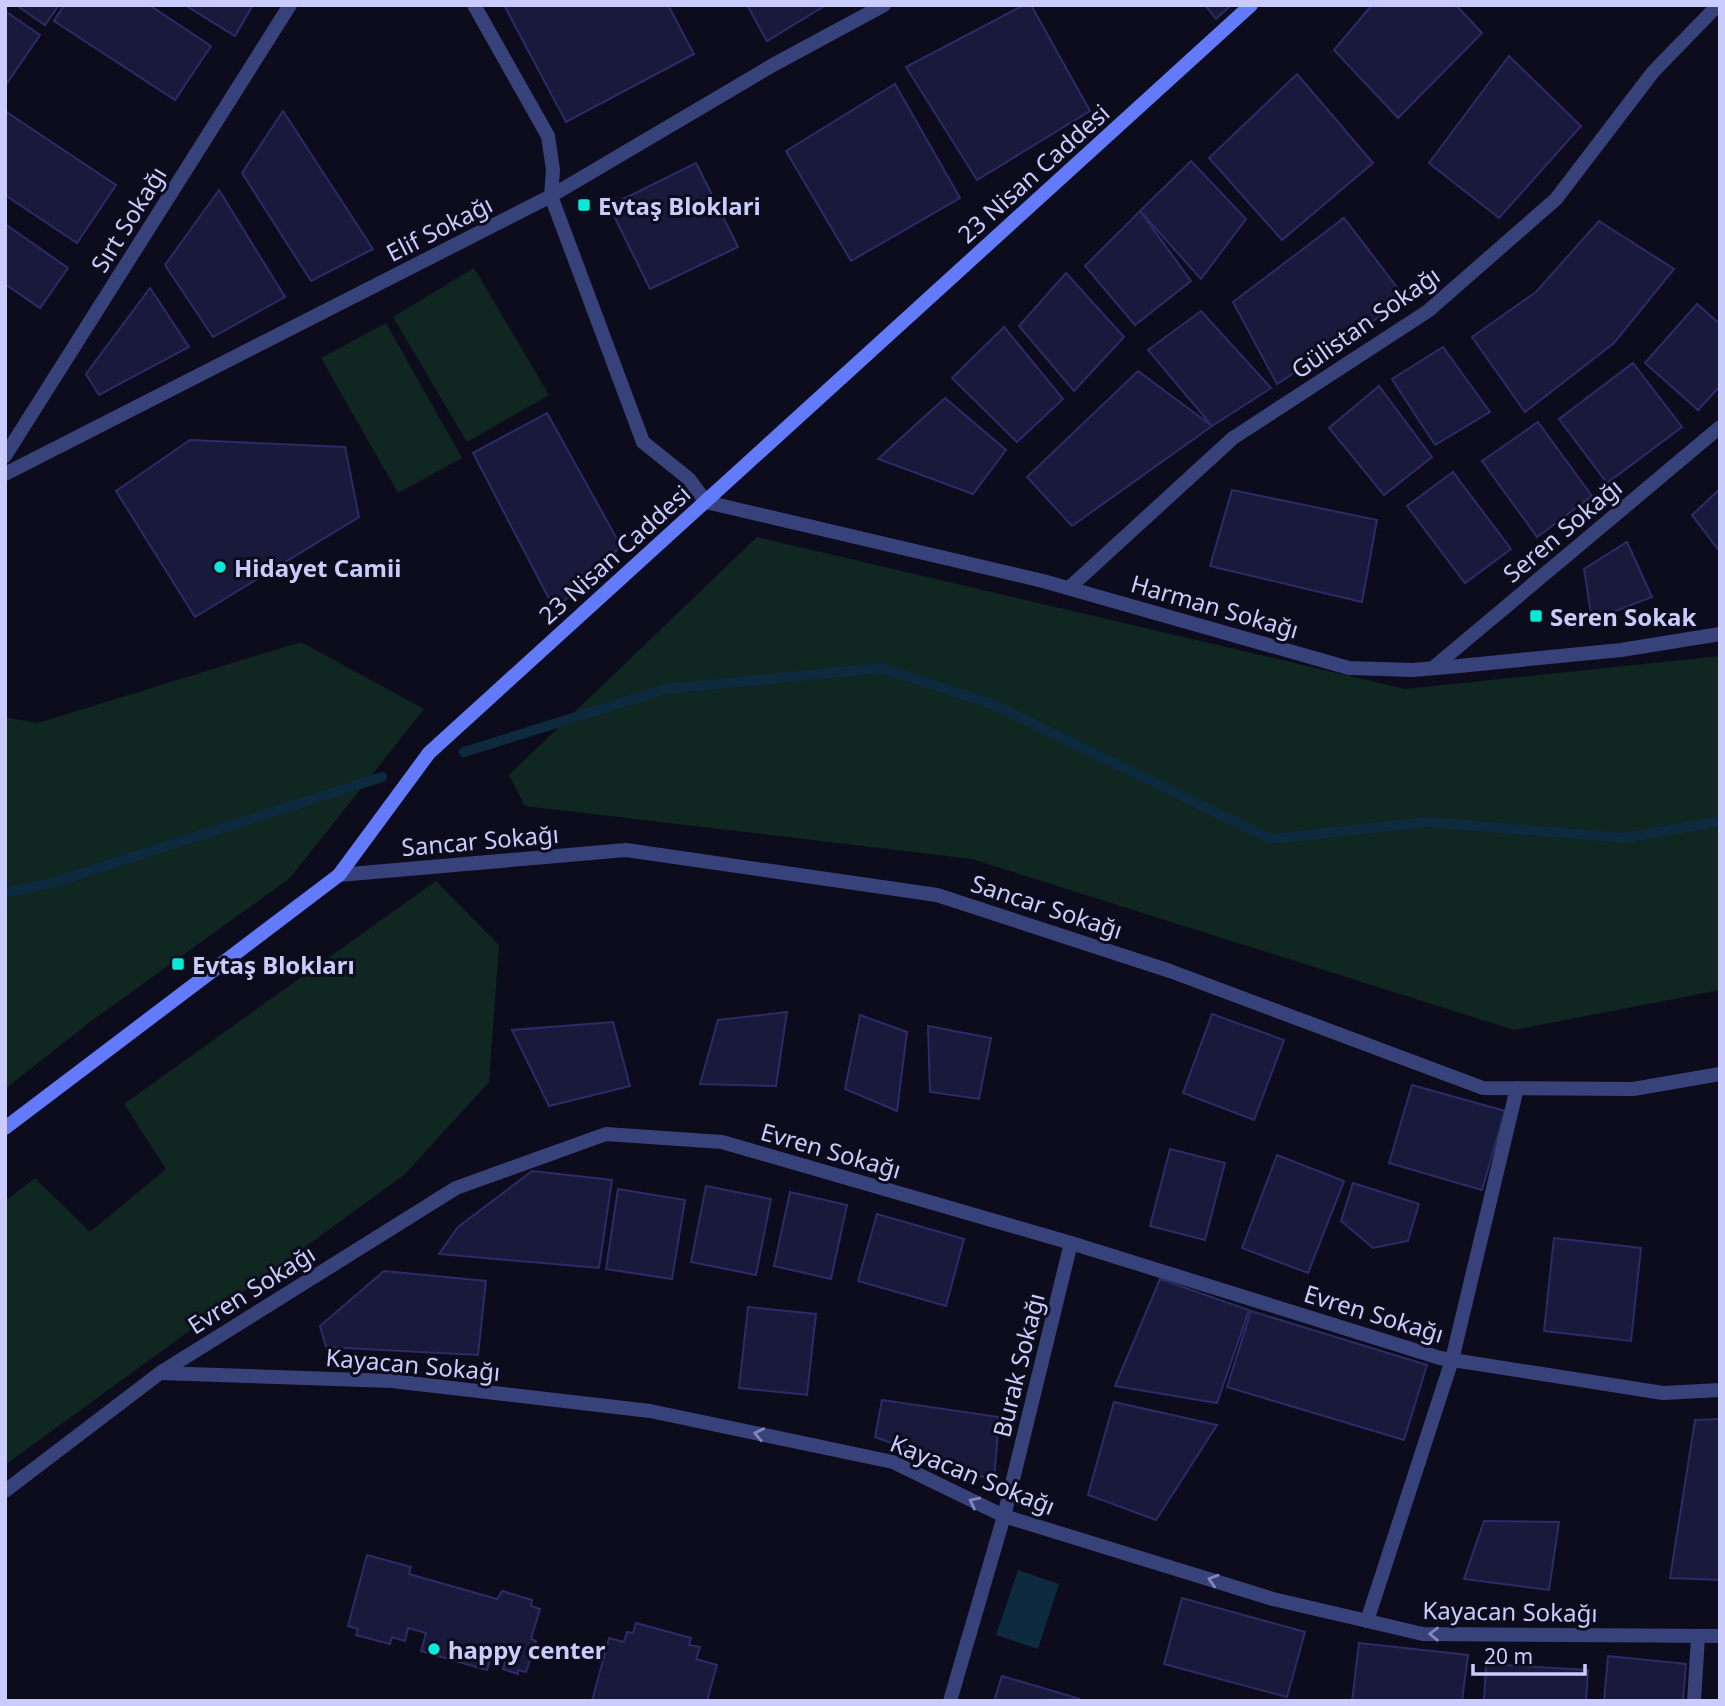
<svg xmlns="http://www.w3.org/2000/svg" width="1725" height="1706" font-family="'Noto Sans',sans-serif">
<style>
.green{fill:#0f2621}
.water{fill:#0d2a3f}
.lines{fill:none;stroke-linecap:round;stroke-linejoin:round}
.stream{stroke:#0d2a3f;stroke-width:10}
.building{fill:#19193c;stroke:#2c2b68;stroke-width:2}
.lane{stroke:#38427a;stroke-width:14}
.street{stroke:#38427a;stroke-width:14}
.secondary{stroke:#637bfa;stroke-width:14}
.oneway{stroke:#8087bc}
.poi-dot{fill:#08ead8;stroke:#0c0c1c;stroke-width:2.5}
.labels{text-anchor:middle;dominant-baseline:central;stroke-width:6;stroke-linejoin:round;paint-order:stroke}
.street-label{font-size:24px;fill:#c9ccfd;stroke:#0c0c1c}
.poi-label{font-size:24px;font-weight:bold;fill:#c9ccfd;stroke:#0c0c1c;text-anchor:start}
</style>
<rect width="100%" height="100%" fill="#0c0c1c"/>
<!-- green -->
<g class="green">
<path d="M474,268L549,395L467,442L393,317Z"/>
<path d="M386,323L462,458L398,493L321,358Z"/>
<path d="M757,537L1405,689L1720,656V990L1514,1030L972,859L525,806L509,775Z"/>
<path d="M301,642L424,709L290,878L90,1022L5,1089V717L38,723Z"/>
<path d="M436,881L499,945L489,1082L404,1175L5,1465V1201L35,1178L90,1232L166,1169L124,1104Z"/>
</g>
<!-- water -->
<path class="water" d="M1018,1570L1059,1584L1038,1649L996,1635Z"/>
<g class="lines">
<!-- stream -->
<g class="stream">
<path d="M464,752L666,689L881,668L992,704L1271,839L1428,822L1625,838L1720,821"/>
<path d="M5,893L55,882L382,777"/>
</g>
</g>
<!-- building -->
<g class="building">
<path d="M16,5H59L45,25Z"/>
<path d="M64,5H149L211,46L175,100L54,21Z"/>
<path d="M185,5H253L235,36Z"/>
<path d="M504,5H668L694,54L566,122Z"/>
<path d="M747,5H826L767,41Z"/>
<path d="M1024,5H1031L1090,111L977,180L906,67Z"/>
<path d="M1205,5H1231L1216,19Z"/>
<path d="M1372,5H1456L1482,33L1398,118L1334,50Z"/>
<path d="M5,11L40,35L5,86Z"/>
<path d="M1509,56L1581,126L1499,218L1429,163Z"/>
<path d="M1297,74L1373,163L1282,240L1209,158Z"/>
<path d="M895,84L960,198L851,261L786,151Z"/>
<path d="M5,111L116,185L77,243L5,195Z"/>
<path d="M283,111L373,249L311,281L242,173Z"/>
<path d="M1191,161L1246,219L1201,279L1140,211Z"/>
<path d="M696,163L738,247L650,289L609,206Z"/>
<path d="M219,190L285,297L213,337L165,265Z"/>
<path d="M1140,211L1191,281L1135,325L1085,266Z"/>
<path d="M1344,218L1406,299L1277,384L1233,302Z"/>
<path d="M1599,221L1674,269L1614,343L1525,412L1472,337L1536,292Z"/>
<path d="M5,224L68,268L40,308L5,284Z"/>
<path d="M1066,273L1124,337L1074,391L1019,326Z"/>
<path d="M150,288L189,347L99,395L86,374Z"/>
<path d="M1697,304L1720,324V386L1698,410L1645,363Z"/>
<path d="M1201,311L1271,388L1212,426L1148,350Z"/>
<path d="M1004,327L1063,399L1017,442L952,378Z"/>
<path d="M1443,347L1490,412L1435,445L1392,379Z"/>
<path d="M1633,363L1682,427L1607,483L1559,419Z"/>
<path d="M1138,371L1212,426L1072,526L1027,477Z"/>
<path d="M1379,386L1432,457L1384,495L1329,428Z"/>
<path d="M945,398L1006,450L973,494L878,459Z"/>
<path d="M547,413L621,546L555,610L473,453Z"/>
<path d="M1538,422L1592,496L1537,537L1482,461Z"/>
<path d="M190,440L345,447L359,517L195,617L116,491Z"/>
<path d="M1453,472L1511,549L1465,583L1407,506Z"/>
<path d="M1720,489V552L1692,515Z"/>
<path d="M1232,490L1377,520L1362,602L1210,566Z"/>
<path d="M1627,542L1652,597L1592,620L1584,569Z"/>
<path d="M787,1012L776,1086L700,1084L718,1020Z"/>
<path d="M1212,1014L1284,1040L1254,1120L1183,1093Z"/>
<path d="M860,1015L907,1032L897,1111L845,1089Z"/>
<path d="M613,1022L630,1086L549,1106L512,1030Z"/>
<path d="M928,1026L991,1038L979,1099L930,1092Z"/>
<path d="M1412,1085L1505,1111L1482,1190L1389,1163Z"/>
<path d="M1170,1149L1225,1163L1205,1240L1150,1226Z"/>
<path d="M1277,1155L1344,1181L1308,1273L1242,1248Z"/>
<path d="M532,1171L612,1180L599,1268L439,1254L458,1227Z"/>
<path d="M1353,1183L1419,1204L1408,1241L1373,1248L1341,1221Z"/>
<path d="M706,1186L771,1199L756,1275L691,1262Z"/>
<path d="M618,1189L685,1200L672,1279L606,1269Z"/>
<path d="M790,1192L847,1205L831,1279L774,1266Z"/>
<path d="M877,1214L964,1239L946,1306L858,1281Z"/>
<path d="M1554,1238L1641,1248L1631,1341L1544,1331Z"/>
<path d="M384,1271L486,1281L478,1355L326,1347L320,1326Z"/>
<path d="M1160,1279L1249,1310L1217,1403L1115,1386Z"/>
<path d="M748,1307L816,1314L807,1395L739,1388Z"/>
<path d="M1251,1311L1427,1365L1404,1440L1227,1387Z"/>
<path d="M882,1400L999,1417L994,1481L875,1437Z"/>
<path d="M1114,1402L1217,1425L1156,1520L1088,1495Z"/>
<path d="M1720,1419V1580L1670,1578L1695,1420Z"/>
<path d="M1484,1521L1559,1522L1549,1590L1464,1579Z"/>
<path d="M367,1555L411,1567L409,1574L497,1599L502,1591L532,1600L531,1606L540,1609L531,1639L536,1641L526,1672L518,1670V1674L503,1669L507,1655L493,1652L487,1670L421,1651L426,1633L408,1628L405,1641L392,1637L390,1644L356,1635L358,1629L348,1626Z"/>
<path d="M1182,1598L1305,1632L1287,1697L1164,1664Z"/>
<path d="M636,1623L691,1638L689,1645L700,1647L696,1659L717,1665L707,1701H592L609,1638L624,1642L627,1632L633,1633Z"/>
<path d="M1359,1643L1468,1655L1462,1701H1352Z"/>
<path d="M1608,1656L1686,1664L1683,1701H1604Z"/>
<path d="M1486,1664L1588,1670L1586,1701H1484Z"/>
<path d="M1002,1676L1080,1699L994,1701Z"/>
</g>
<g class="lines">
<!-- lane -->
<path class="lane" d="M474,5L548,136L553,170L551,196"/>
<!-- street -->
<g class="street">
<path d="M551,196L643,442L689,479L706,502L1043,581L1349,668L1413,670L1459,666L1621,650L1720,634"/>
<path d="M5,456L290,5"/>
<path d="M5,474L551,196L773,65L884,5"/>
<path d="M1069,588L1233,438L1428,311L1556,199L1653,72L1718,5"/>
<path d="M1434,667L1720,427"/>
<path d="M339,875L626,850L937,895L1170,971L1483,1088L1633,1089L1720,1074"/>
<path d="M160,1373L392,1381L650,1411L893,1462L1004,1516L1273,1599L1423,1634L1720,1636"/>
<path d="M5,1491L160,1373L456,1188L606,1134L722,1142L1071,1243L1440,1358L1663,1393L1720,1390"/>
<path d="M1367,1621L1452,1360L1517,1088"/>
<path d="M950,1701L1004,1516L1071,1243"/>
<path d="M1694,1701L1698,1637"/>
</g>
<!-- secondary -->
<path class="secondary" d="M5,1128L339,875L429,753L1251,5"/>
</g>
<!-- one-way arrows -->
<defs><path id="oneway-chevron" d="M-2-3.5L2.5 0L-2 3.5" fill="none" stroke-width="1.6" stroke-linecap="round" stroke-linejoin="round" transform="scale(1.75)"/></defs>
<g class="oneway">
<use href="#oneway-chevron" transform="translate(759 1434) rotate(-168)"/>
<use href="#oneway-chevron" transform="translate(974 1502) rotate(-154)"/>
<use href="#oneway-chevron" transform="translate(1213 1580) rotate(-163)"/>
<use href="#oneway-chevron" transform="translate(1434 1634) rotate(-179)"/>
</g>
<!-- markers -->
<g class="poi-dot">
<rect x="577" y="198" width="14" height="14" rx="3.5"/>
<circle cx="220" cy="567" r="7"/>
<rect x="1529" y="609" width="14" height="14" rx="3.5"/>
<rect x="171" y="957" width="14" height="14" rx="3.5"/>
<circle cx="434" cy="1649" r="7"/>
</g>
<g class="labels">
<!-- street labels -->
<g class="street-label">
<text transform="translate(1033 173) rotate(-42)">23 Nisan Caddesi</text>
<text transform="translate(128 219) rotate(-58)">Sırt Sokağı</text>
<text transform="translate(439 228) rotate(-27)">Elif Sokağı</text>
<text transform="translate(1365 322) rotate(-35)">Gülistan Sokağı</text>
<text transform="translate(1562 530) rotate(-40)">Seren Sokağı</text>
<text transform="translate(614 554) rotate(-42)">23 Nisan Caddesi</text>
<text transform="translate(1215 606) rotate(16)">Harman Sokağı</text>
<text transform="translate(480 840) rotate(-5)">Sancar Sokağı</text>
<text transform="translate(1047 906) rotate(18)">Sancar Sokağı</text>
<text transform="translate(831 1150) rotate(16)">Evren Sokağı</text>
<text transform="translate(251 1289) rotate(-32)">Evren Sokağı</text>
<text transform="translate(1374 1313) rotate(17)">Evren Sokağı</text>
<text transform="translate(413 1364) rotate(5)">Kayacan Sokağı</text>
<text transform="translate(1018 1365) rotate(-76)">Burak Sokağı</text>
<text transform="translate(973 1474) rotate(22)">Kayacan Sokağı</text>
<text transform="translate(1510 1611) rotate(1)">Kayacan Sokağı</text>
</g>
<!-- poi labels -->
<g class="poi-label">
<text x="598" y="205">Evtaş Bloklari</text>
<text x="234" y="567">Hidayet Camii</text>
<text x="1550" y="616">Seren Sokak</text>
<text x="192" y="964">Evtaş Blokları</text>
<text x="448" y="1649">happy center</text>
</g>
</g>
<!-- border -->
<rect width="1725" height="1706" fill="none" stroke="#c9ccfd" stroke-width="14"/>
<!-- scale -->
<path d="M1473 1664v10h112v-10" fill="none" stroke="#c9ccfd" stroke-width="3.5"/>
<text x="1484" y="1664" font-size="21" fill="#c9ccfd" stroke="#0c0c1c" stroke-width="5" paint-order="stroke">20 m</text>
</svg>
